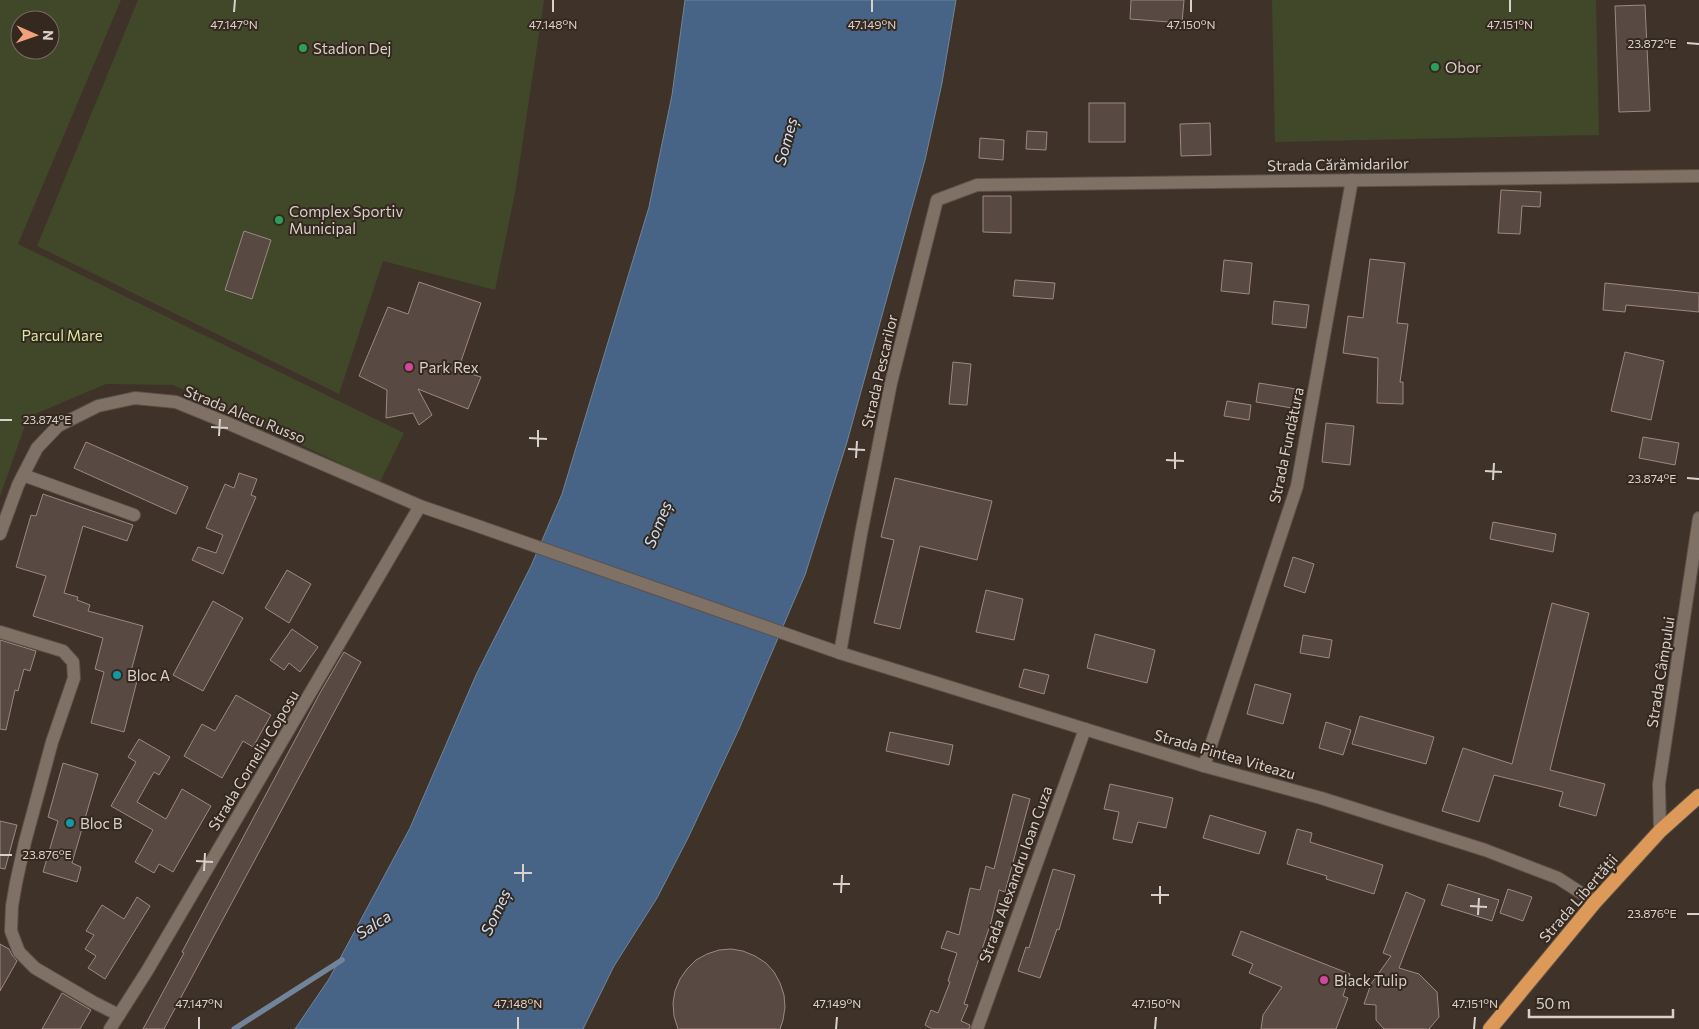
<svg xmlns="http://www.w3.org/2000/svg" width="1699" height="1029" font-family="Commissioner,sans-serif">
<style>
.green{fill:#414729;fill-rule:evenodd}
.water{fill:#476385;stroke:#72849a}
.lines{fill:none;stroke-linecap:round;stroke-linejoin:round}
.stream{stroke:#72849a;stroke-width:5.5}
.building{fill:#594943;stroke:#9b8983}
.minor-casing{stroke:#5b5149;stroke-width:14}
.trunk-casing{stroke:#5b5149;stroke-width:16}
.minor{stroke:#807167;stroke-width:12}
.trunk{stroke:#dd9957;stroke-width:14}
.ticks{fill:none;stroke:#d8d0ca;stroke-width:2}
.leisure-dot{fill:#2e9e5b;stroke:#35281f;stroke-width:2}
.hotel-dot{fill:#d1479c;stroke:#35281f;stroke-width:2}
.culture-dot{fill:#0f9aa8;stroke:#35281f;stroke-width:2}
.labels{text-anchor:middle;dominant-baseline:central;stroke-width:4;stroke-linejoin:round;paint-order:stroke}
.poi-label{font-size:15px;fill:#d8d0ca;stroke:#35281f;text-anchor:start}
.street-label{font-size:15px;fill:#d8d0ca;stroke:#35281f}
.park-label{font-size:15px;fill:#d9e8a0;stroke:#35281f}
.water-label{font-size:16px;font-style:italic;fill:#cde0f7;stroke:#35281f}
.ticks-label{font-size:12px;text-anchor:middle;fill:#d8d0ca;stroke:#35281f;stroke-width:4;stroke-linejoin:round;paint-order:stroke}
</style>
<rect width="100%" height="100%" fill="#3f3229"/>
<!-- green -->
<g class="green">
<path d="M0,0H121L18,244L404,433L380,482L173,385L106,384L28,417L0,496ZM20,20H50V50H20Z"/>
<path d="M138,0H544L515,193L495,290L383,261L339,394L37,246Z"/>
<path d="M1272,0H1596L1599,135L1275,142Z"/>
</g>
<!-- water -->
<path class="water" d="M685,0H956L942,83L925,160L847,442L805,575L739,729L688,838L657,898L614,966L583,1029H295L329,979L410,828L476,675L531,566L562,494L649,207L672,95Z"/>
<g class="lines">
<!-- stream -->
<path class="stream" d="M234,1029L342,960"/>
</g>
<!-- building -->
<g class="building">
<path d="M1131,0H1184L1182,23L1130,19Z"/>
<path d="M1645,5L1650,111L1619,112L1615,6Z"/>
<rect x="1089" y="103" width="36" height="39"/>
<path d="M1210,123L1211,155L1181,156L1180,124Z"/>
<path d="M1027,131L1047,132L1046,150L1026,149Z"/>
<path d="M980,138L1004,140L1003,160L979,158Z"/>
<path d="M1501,190L1541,192L1540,207L1522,206L1520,234L1498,233Z"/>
<path d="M983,196H1011V233L983,232Z"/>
<path d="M244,231L271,240L252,299L225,290Z"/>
<path d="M1370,259L1405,263L1397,323L1408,324L1400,382H1403V404L1377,403L1378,358L1343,353L1348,316L1363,318Z"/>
<path d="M1224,260L1252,263L1249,294L1221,291Z"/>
<path d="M1015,280L1055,283L1053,299L1013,296Z"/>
<path d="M419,282L481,303L458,370L481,377L468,409L418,389L432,415L419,425L413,413L386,418L387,390L359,376L388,307L408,314Z"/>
<path d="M1605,283L1699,293V312L1626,305L1625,312L1603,310Z"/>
<path d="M1274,301L1309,305L1306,328L1272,324Z"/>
<path d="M1625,352L1664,361L1651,420L1611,411Z"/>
<path d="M953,362L971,364L967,405L949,404Z"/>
<path d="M1259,383L1302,390L1298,409L1256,402Z"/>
<path d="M1227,401L1251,405L1249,420L1224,416Z"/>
<path d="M1326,423L1354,426L1350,465L1322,462Z"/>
<path d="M1643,437L1679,443L1675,465L1639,458Z"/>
<path d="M86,442L188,487L176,514L74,468Z"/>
<path d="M239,473L257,479L251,495L256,497L223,574L192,560L198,547L216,553L223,535L206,528L225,484L234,488Z"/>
<path d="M895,478L992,501L977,560L920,546L900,629L874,623L894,540L881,537Z"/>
<path d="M43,494L133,525L127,541L83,526L64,593L78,597L77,600L90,605L88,611L143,626L129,679L137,681L124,732L91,723L104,672L95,669L103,638L33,616L46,576L16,567L31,515L36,516Z"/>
<path d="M1493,522L1556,534L1553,552L1490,539Z"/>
<path d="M1293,557L1314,564L1305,593L1284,586Z"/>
<path d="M287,570L311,584L289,623L265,608Z"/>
<path d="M986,590L1023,599L1014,640L976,632Z"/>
<path d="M213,601L243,618L203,691L173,675Z"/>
<path d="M1552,603L1589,613L1550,770L1605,784L1596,816L1559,806L1563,792L1494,775L1479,822L1442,811L1463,748L1512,764Z"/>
<path d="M292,629L318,647L300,672L289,663L284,670L270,660Z"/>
<path d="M1095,634L1155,650L1147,683L1087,668Z"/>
<path d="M1303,635L1332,640L1329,658L1300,653Z"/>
<path d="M0,640L36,651L30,671L24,669L18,691L15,690L6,730L0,729Z"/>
<path d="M344,652L361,662L164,1029H143L184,953L182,952L320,693Z"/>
<path d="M1024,669L1049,675L1044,694L1019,687Z"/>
<path d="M1255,684L1291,694L1283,724L1247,714Z"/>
<path d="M236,695L271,715L253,747L243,741L222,778L184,756L202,724L215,731Z"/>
<path d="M1360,716L1434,737L1426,764L1352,744Z"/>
<path d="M1326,722L1351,730L1343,755L1319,748Z"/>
<path d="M890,732L953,745L949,765L886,751Z"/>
<path d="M139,739L170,757L159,775L154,772L137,802L166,819L182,789L211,806L173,872L159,864L154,873L135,862L153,830L111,806L136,762L128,757Z"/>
<path d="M63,763L98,774L72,863L81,867L77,882L43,872L58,821L48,817Z"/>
<path d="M1110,784L1173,798L1166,828L1138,822L1132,843L1113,839L1119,812L1104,809Z"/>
<path d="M1013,794L1030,799L1005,892L999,890L991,922L964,1004L968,1005L961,1021L970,1025L969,1029H932L925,1025L931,1010L938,1013L950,982L948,981L957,953L941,948L947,931L959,935L970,888L980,890L986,866L994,869Z"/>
<path d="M1210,815L1266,832L1259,854L1203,838Z"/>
<path d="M0,821L17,825L5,869L0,868Z"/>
<path d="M1297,829L1312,833L1310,842L1383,865L1374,894L1326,879L1327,876L1287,864Z"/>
<path d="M1053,869L1075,875L1059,930L1057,929L1040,978L1018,971L1026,947L1029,948Z"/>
<path d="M1448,884L1499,900L1492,921L1441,905Z"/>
<path d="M1508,889L1532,897L1523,921L1500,913Z"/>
<path d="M1406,892L1425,900L1399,968L1419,974L1437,992L1439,1017L1429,1029H1384L1376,1020V1005L1364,1004L1371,984L1391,956L1383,953Z"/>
<path d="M137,897L150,906L105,979L88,968L96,956L85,949L94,935L86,931L102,905L124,919Z"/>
<path d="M1241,931L1350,974L1343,996L1348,998L1336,1029H1261L1263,1015L1282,987L1249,973L1253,964L1232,955Z"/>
<path d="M0,944L9,949L12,955L17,961L0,991Z"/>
<path d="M731,949L743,951L755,956L766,963L774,972L780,983L784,995L785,1007L783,1020L780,1029H678L674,1016L673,1003L675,991L680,979L687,969L696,960L707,954L719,950Z"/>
<path d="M62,993L91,1010L80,1029H42Z"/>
</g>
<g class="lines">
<!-- minor casing -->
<g class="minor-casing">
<g id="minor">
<path d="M23,475L134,515"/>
<path d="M0,534L18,485L37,448L58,426L98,406L135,398L176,402L225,422L420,506L475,525L840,653L1204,766L1321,798L1485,850L1558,878L1595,902"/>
<path d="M0,632L63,651L73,662L74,678L52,742L25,842L16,883L12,906L11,931L19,952L35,968L93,1002L119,1015"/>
<path d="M840,653L861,534L891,383L937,200L977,185L1699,176"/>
<path d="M1204,766L1297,486L1352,180"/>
<path d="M1660,831L1659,784L1699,518"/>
<path d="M110,1029L147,971L420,506"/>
<path d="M977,1029L1085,729"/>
</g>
</g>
<!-- trunk casing -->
<g class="trunk-casing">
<path id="trunk" d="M1490,1029L1595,902L1660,831L1699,796"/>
</g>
<!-- minor -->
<use href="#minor" class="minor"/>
<!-- trunk -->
<use href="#trunk" class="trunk"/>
</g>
<!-- ticks -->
<path class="ticks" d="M234,12L235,0M553,12V0M872,12V0M1191,12V0M1510,12V0M1687,43L1699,44M0,420H12M211,427L228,428M219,436L220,419M529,438L547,439M538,447V430M848,449L865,450M856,458L857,441M1166,460L1184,461M1175,469V452M1485,471L1502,472M1687,478L1699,479M1493,480L1494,463M0,855H12M196,861L213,862M204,871L205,853M514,873H532M523,882V864M833,884H850M841,893L842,875M1151,895H1169M1160,904V886M1470,906L1487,907M1687,914H1699M1478,915L1479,898M199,1029V1017M518,1029V1017M836,1029L837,1017M1155,1029L1156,1017M1474,1029L1475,1017"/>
<!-- markers -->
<g class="leisure-dot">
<circle cx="303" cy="48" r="5"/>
<circle cx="1435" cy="67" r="5"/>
<circle cx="279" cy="220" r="5"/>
</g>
<g class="hotel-dot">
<circle cx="409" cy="367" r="5"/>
<circle cx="1324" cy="980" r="5"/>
</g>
<g class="culture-dot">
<circle cx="117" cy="675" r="5"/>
<circle cx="70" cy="823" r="5"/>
</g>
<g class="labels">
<!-- poi labels -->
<g class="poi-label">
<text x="313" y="48">Stadion Dej</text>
<text x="1445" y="67">Obor</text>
<text x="289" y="211">Complex Sportiv<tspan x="289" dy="17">Municipal</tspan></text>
<text x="419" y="367">Park Rex</text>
<text x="127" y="675">Bloc A</text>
<text x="80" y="823">Bloc B</text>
<text x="1334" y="980">Black Tulip</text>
</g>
<!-- street labels -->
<g class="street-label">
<text transform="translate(1338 164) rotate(-1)">Strada Cărămidarilor</text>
<text transform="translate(879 371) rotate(-77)">Strada Pescarilor</text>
<text transform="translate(245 414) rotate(22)">Strada Alecu Russo</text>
<text transform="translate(1286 445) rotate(-78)">Strada Fundătura</text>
<text transform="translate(1660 672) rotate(-81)">Strada Câmpului</text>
<text transform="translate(1225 754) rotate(16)">Strada Pintea Viteazu</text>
<text transform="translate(253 760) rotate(-59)">Strada Corneliu Coposu</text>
<text transform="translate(1015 874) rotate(-70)">Strada Alexandru Ioan Cuza</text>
<text transform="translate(1578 898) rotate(-49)">Strada Libertății</text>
</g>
<!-- park labels -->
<g class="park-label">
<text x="62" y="335">Parcul Mare</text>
</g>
<!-- water labels -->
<g class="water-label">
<text transform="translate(785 141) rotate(-75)">Someș</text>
<text transform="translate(657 524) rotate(-68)">Someș</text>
<text transform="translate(495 912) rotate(-65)">Someș</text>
<text transform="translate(373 924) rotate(-33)">Salca</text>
</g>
</g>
<g class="ticks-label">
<text x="234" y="29">47.147°N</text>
<text x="553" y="29">47.148°N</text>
<text x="872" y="29">47.149°N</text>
<text x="1191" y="29">47.150°N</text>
<text x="1510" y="29">47.151°N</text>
<text x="1652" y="48">23.872°E</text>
<text x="47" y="424">23.874°E</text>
<text x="1652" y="483">23.874°E</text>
<text x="47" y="859">23.876°E</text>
<text x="1652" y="918">23.876°E</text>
<text x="199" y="1008">47.147°N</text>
<text x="518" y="1008">47.148°N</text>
<text x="837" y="1008">47.149°N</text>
<text x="1156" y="1008">47.150°N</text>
<text x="1475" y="1008">47.151°N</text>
</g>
<!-- north arrow -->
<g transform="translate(35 35) rotate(92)"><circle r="24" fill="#35281f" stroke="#766b63"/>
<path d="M0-4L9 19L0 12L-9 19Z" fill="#f1a17c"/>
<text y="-8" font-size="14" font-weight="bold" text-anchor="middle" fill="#d8d0ca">N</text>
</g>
<!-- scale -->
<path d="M1529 1009v8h144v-8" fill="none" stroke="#d8d0ca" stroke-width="2.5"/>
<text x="1536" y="1009" font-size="15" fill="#d8d0ca" stroke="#35281f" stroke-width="4" paint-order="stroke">50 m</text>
</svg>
